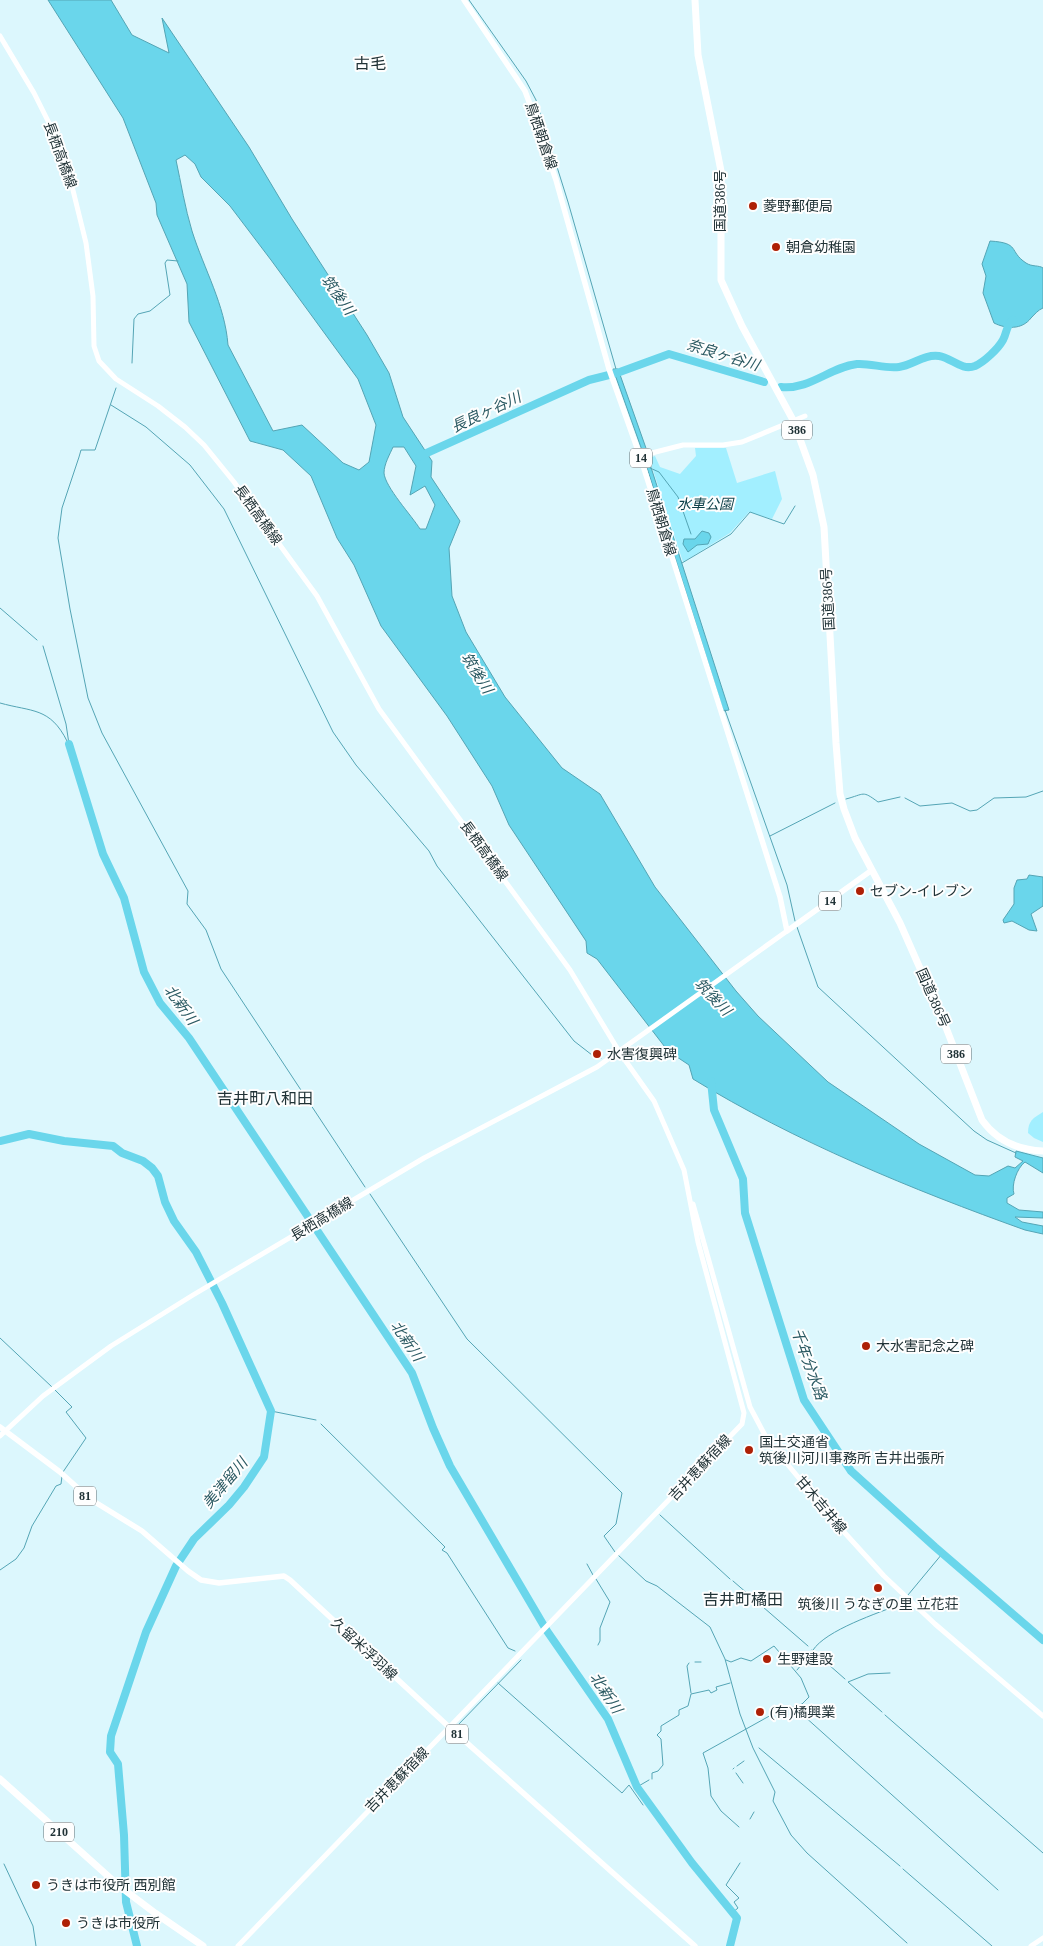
<svg xmlns="http://www.w3.org/2000/svg" width="1043" height="1946" font-family="'Times New Roman','Noto Sans JP',serif">
<style>
.green{fill:#a2efff}
.water{fill:#6ad6eb;stroke:#54a5b5;fill-rule:evenodd}
.lines{fill:none;stroke-linecap:round;stroke-linejoin:round}
.stream{stroke:#54a5b5;stroke-width:1}
.river{stroke:#6ad6eb;stroke-width:8}
.secondary{stroke:#fff;stroke-width:5}
.primary{stroke:#fff;stroke-width:5.5}
.highway{stroke:#fff;stroke-width:7}
.poi-dot{fill:#ae2006;stroke:#fefefe;stroke-width:2}
.labels{text-anchor:middle;dominant-baseline:central;stroke-width:4;stroke-linejoin:round;paint-order:stroke}
.shield{fill:#fefefe;stroke:#636f72;stroke-width:1}
.shield-label{font-size:12px;font-weight:bold;fill:#203236}
.street-label{font-size:14px;fill:#203236;stroke:#fefefe}
.poi-label{font-size:14px;fill:#203236;stroke:#fefefe;text-anchor:start}
.park-label{font-size:14px;font-style:italic;fill:#0c3f48;stroke:#fefefe}
.water-label{font-size:15px;font-style:italic;fill:#2a5962;stroke:#fefefe}
.quarter-label{font-size:16px;fill:#203236;stroke:#fefefe}
</style>
<rect width="100%" height="100%" fill="#dcf7fd"/>
<!-- green -->
<g class="green">
<path d="M695,448H726L737,483L775,471L782,499L772,519L749,512L730,533L683,562L649,458L655,456L660,467L680,474L696,456Z"/>
<path d="M1043,1112V1142L1034,1138L1028,1133C1028,1121 1033,1118 1043,1112Z"/>
</g>
<!-- water -->
<g class="water">
<path d="M48,0H111L132,35L169,53L162,18L249,147L292,219L367,335L389,373L403,417L432,461L431,477L460,521L449,548L452,596L466,632L505,697L562,768L600,794L655,887L736,991L758,1016L828,1082L919,1144L975,1175L989,1176L1008,1166L1015,1168L1023,1161L1015,1157L1016,1151L1043,1158V1173L1025,1162C1017,1168 1011,1185 1014,1194L1007,1198V1203L1019,1210L1043,1212V1218L1015,1217L1022,1222L1043,1226V1234L1025,1230C913,1190 794,1141 693,1079L689,1065L668,1051L597,959L587,953L586,941L509,825L492,786L447,716L381,626L354,565L337,538L311,476L283,450L250,441L189,322L187,284L157,215L156,203L123,118ZM185,155L195,164L201,177L230,206L271,260L358,379L376,425L369,462L359,470L343,463L302,425L273,431L228,345C225,305 204,269 192,231C185,208 181,183 176,160ZM393,447H404L416,466L410,495L425,486L435,505L426,529H420C412,516 385,487 384,473C384,464 390,454 393,447Z"/>
<path d="M990,241C1021,243 1008,251 1026,263C1032,267 1039,265 1043,268V308C1038,310 1035,314 1031,318C1022,330 1006,329 994,323L983,293L986,276L982,264Z"/>
<path d="M613,369H618L647,451L643,453Z"/>
<path d="M644,458H648L729,710L723,711Z"/>
<path d="M702,531L709,533L711,537L708,544L697,545L688,552L683,544L684,539H695Z"/>
<path d="M1029,875L1043,877V906L1031,914L1037,931L1029,930L1012,921L1004,923L1003,920L1014,904V888L1017,880L1027,879Z"/>
</g>
<g class="lines">
<!-- stream -->
<g class="stream">
<path d="M469,0L526,81L536,100L568,202L616,369"/>
<path d="M132,363L134,319L138,314L150,311L170,295L165,263L167,260L178,261"/>
<path d="M116,388L95,450H81L79,457L62,508L58,538L70,609L88,698L102,733L188,891L187,904L206,930L221,969L365,1187"/>
<path d="M111,405L146,427L190,465L224,509L333,732L356,765L429,851L437,866L574,1041L592,1055L601,1058"/>
<path d="M650,468L659,472L678,497L691,534"/>
<path d="M682,563L731,534L750,512L784,524L795,506"/>
<path d="M0,608L37,640"/>
<path d="M43,646L66,724L69,744"/>
<path d="M0,703C32,712 50,707 67,741"/>
<path d="M725,710L787,885L795,921"/>
<path d="M905,798L920,806L952,803L970,811L977,810L994,798L1026,797L1043,791"/>
<path d="M846,799C865,794 862,790 878,802L900,797"/>
<path d="M770,836L835,803"/>
<path d="M797,927L818,987L974,1131L987,1140L1016,1153"/>
<path d="M370,1194L467,1339L622,1493L616,1524L604,1536L615,1552"/>
<path d="M0,1338L52,1387"/>
<path d="M55,1390L72,1407L66,1412L86,1438L63,1472"/>
<path d="M271,1411L316,1420"/>
<path d="M321,1424L445,1547L442,1550L447,1553L508,1648L515,1651"/>
<path d="M660,1515L730,1579"/>
<path d="M618,1555L646,1581L657,1586L710,1627L725,1659L740,1714L753,1748L775,1792L773,1801L791,1835L807,1853L907,1943"/>
<path d="M587,1564L593,1575"/>
<path d="M0,1570L16,1559L24,1548L32,1526L56,1486L61,1484L62,1476"/>
<path d="M596,1579L610,1602L600,1628V1641L598,1645"/>
<path d="M733,1581L808,1646"/>
<path d="M908,1595L942,1554"/>
<path d="M812,1650L845,1679"/>
<path d="M813,1650C826,1630 878,1613 901,1604"/>
<path d="M726,1660L731,1662L741,1658L751,1661L774,1646L801,1678L809,1697L802,1704L773,1714L703,1753L708,1768L711,1796L721,1811L739,1827"/>
<path d="M695,1662H701"/>
<path d="M689,1663L687,1666L691,1693"/>
<path d="M797,1670L810,1654"/>
<path d="M498,1683L622,1793L629,1785L643,1805"/>
<path d="M794,1707L998,1890"/>
<path d="M882,1712L848,1682L868,1674L890,1673"/>
<path d="M885,1715L1043,1853"/>
<path d="M457,1726L521,1660"/>
<path d="M759,1748L900,1866"/>
<path d="M737,1766L744,1761"/>
<path d="M733,1769L734,1768"/>
<path d="M736,1773L743,1783"/>
<path d="M652,1779V1773L658,1771L663,1765L661,1739L657,1735L661,1731V1726L679,1715V1710L688,1706L691,1694L709,1690L711,1693L717,1690L716,1687L730,1683"/>
<path d="M637,1787L649,1780"/>
<path d="M750,1819L754,1812"/>
<path d="M4,1864L33,1926L36,1946"/>
<path d="M903,1869L992,1946"/>
<path d="M732,1913L738,1908L734,1902L739,1898L726,1885L740,1863"/>
</g>
<!-- river -->
<g class="river">
<path d="M781,387C810,390 830,367 857,364C871,363 885,369 899,367C913,365 924,354 939,356C952,358 961,371 975,366C984,362 998,349 1003,340C1007,333 1006,325 1013,320"/>
<path d="M420,456L589,380L617,373L669,354L764,382"/>
<path d="M69,744L103,854L124,898L144,972L160,1003L189,1038L412,1373L433,1428L450,1466L547,1631L608,1719L637,1787L692,1863L737,1918L730,1946"/>
<path d="M711,1081L714,1110L743,1179L745,1213L804,1400L851,1471L935,1547L1043,1640"/>
<path d="M0,1141L29,1134L64,1141L113,1146L122,1153L143,1161L152,1168L158,1176L165,1202L174,1221L196,1252L222,1303L271,1411L264,1457L244,1487L229,1505L194,1539L176,1566L146,1632L111,1736L110,1752L118,1764L124,1835L126,1902L137,1946"/>
</g>
<!-- secondary -->
<g class="secondary">
<path d="M0,36L34,93L50,125L68,170L86,243L93,296L94,346L99,361L116,379L158,406L185,427L204,445L234,482L317,596L379,709L570,970L620,1053L654,1101L684,1170L698,1242L744,1413L742,1424L238,1946"/>
<path d="M640,456L683,445H723L742,442L805,416"/>
<path d="M693,1204L750,1407L768,1441L844,1532L884,1576L935,1624L1043,1716"/>
<path d="M0,1436L43,1396L111,1346L193,1295L424,1158L597,1067L787,931"/>
<path d="M1031,1946L1043,1938"/>
</g>
<!-- primary -->
<g class="primary">
<path d="M464,0L525,91L534,115L556,180L609,369L640,456L780,897L787,931L872,870"/>
<path d="M0,1427L60,1472L90,1499L142,1531L188,1571L201,1580L219,1583L284,1576L290,1580L449,1727L695,1946"/>
</g>
<!-- highway -->
<g class="highway">
<path d="M695,0L698,55L721,171V280L742,326L793,420L813,475L824,527L836,743L840,794L844,809L855,838L900,923L945,1025L982,1120C997,1141 1018,1150 1043,1151"/>
<path d="M0,1779L118,1885L155,1913L203,1946"/>
</g>
</g>
<!-- markers -->
<g class="poi-dot">
<circle cx="753" cy="206" r="5"/>
<circle cx="776" cy="247" r="5"/>
<circle cx="860" cy="891" r="5"/>
<circle cx="597" cy="1054" r="5"/>
<circle cx="866" cy="1346" r="5"/>
<circle cx="749" cy="1450" r="5"/>
<circle cx="878" cy="1588" r="5"/>
<circle cx="767" cy="1659" r="5"/>
<circle cx="760" cy="1712" r="5"/>
<circle cx="36" cy="1885" r="5"/>
<circle cx="66" cy="1923" r="5"/>
</g>
<g class="labels">
<!-- shield labels -->
<g class="shield">
<rect x="782" y="420.5" width="30" height="19" rx="4"/>
<rect x="630" y="448.5" width="22" height="19" rx="4"/>
<rect x="819" y="891.5" width="22" height="19" rx="4"/>
<rect x="941" y="1044.5" width="30" height="19" rx="4"/>
<rect x="74" y="1486.5" width="22" height="19" rx="4"/>
<rect x="446" y="1724.5" width="22" height="19" rx="4"/>
<rect x="44" y="1822.5" width="30" height="19" rx="4"/>
</g>
<g class="shield-label">
<text x="797" y="430">386</text>
<text x="641" y="458">14</text>
<text x="830" y="901">14</text>
<text x="956" y="1054">386</text>
<text x="85" y="1496">81</text>
<text x="457" y="1734">81</text>
<text x="59" y="1832">210</text>
</g>
<!-- street labels -->
<g class="street-label">
<text transform="translate(541 136) rotate(71)">鳥栖朝倉線</text>
<text transform="translate(60 155) rotate(70)">長栖高橋線</text>
<text transform="translate(720 201) rotate(-90)">国道386号</text>
<text transform="translate(258 515) rotate(54)">長栖高橋線</text>
<text transform="translate(661 522) rotate(73)">鳥栖朝倉線</text>
<text transform="translate(828 599) rotate(-93)">国道386号</text>
<text transform="translate(484 851) rotate(54)">長栖高橋線</text>
<text transform="translate(933 998) rotate(66)">国道386号</text>
<text transform="translate(322 1219) rotate(-31)">長栖高橋線</text>
<text transform="translate(700 1468) rotate(-47)">吉井恵蘇宿線</text>
<text transform="translate(821 1505) rotate(50)">甘木吉井線</text>
<text transform="translate(364 1649) rotate(43)">久留米浮羽線</text>
<text transform="translate(397 1780) rotate(-46)">吉井恵蘇宿線</text>
</g>
<!-- poi labels -->
<g class="poi-label">
<text x="763" y="206">菱野郵便局</text>
<text x="786" y="247">朝倉幼稚園</text>
<text x="870" y="891">セブン-イレブン</text>
<text x="607" y="1054">水害復興碑</text>
<text x="876" y="1346">大水害記念之碑</text>
<text x="759" y="1442">国土交通省<tspan x="759" dy="16">筑後川河川事務所 吉井出張所</tspan></text>
<text x="878" y="1604" text-anchor="middle">筑後川 うなぎの里 立花荘</text>
<text x="777" y="1659">生野建設</text>
<text x="770" y="1712">(有)橘興業</text>
<text x="46" y="1885">うきは市役所 西別館</text>
<text x="76" y="1923">うきは市役所</text>
</g>
<!-- park labels -->
<g class="park-label">
<text x="705" y="504">水車公園</text>
</g>
<!-- water labels -->
<g class="water-label">
<text transform="translate(338 295) rotate(54)">筑後川</text>
<text transform="translate(723 355) rotate(17)">奈良ヶ谷川</text>
<text transform="translate(486 412) rotate(-25)">長良ヶ谷川</text>
<text transform="translate(477 673) rotate(58)">筑後川</text>
<text transform="translate(713 997) rotate(46)">筑後川</text>
<text transform="translate(181 1005) rotate(54)">北新川</text>
<text transform="translate(407 1341) rotate(56)">北新川</text>
<text transform="translate(809 1364) rotate(70)">千年分水路</text>
<text transform="translate(225 1483) rotate(-50)">美津留川</text>
<text transform="translate(606 1693) rotate(57)">北新川</text>
</g>
<!-- quarter labels -->
<g class="quarter-label">
<text x="370" y="63">古毛</text>
<text x="265" y="1098">吉井町八和田</text>
<text x="743" y="1599">吉井町橘田</text>
</g>
</g>
</svg>
